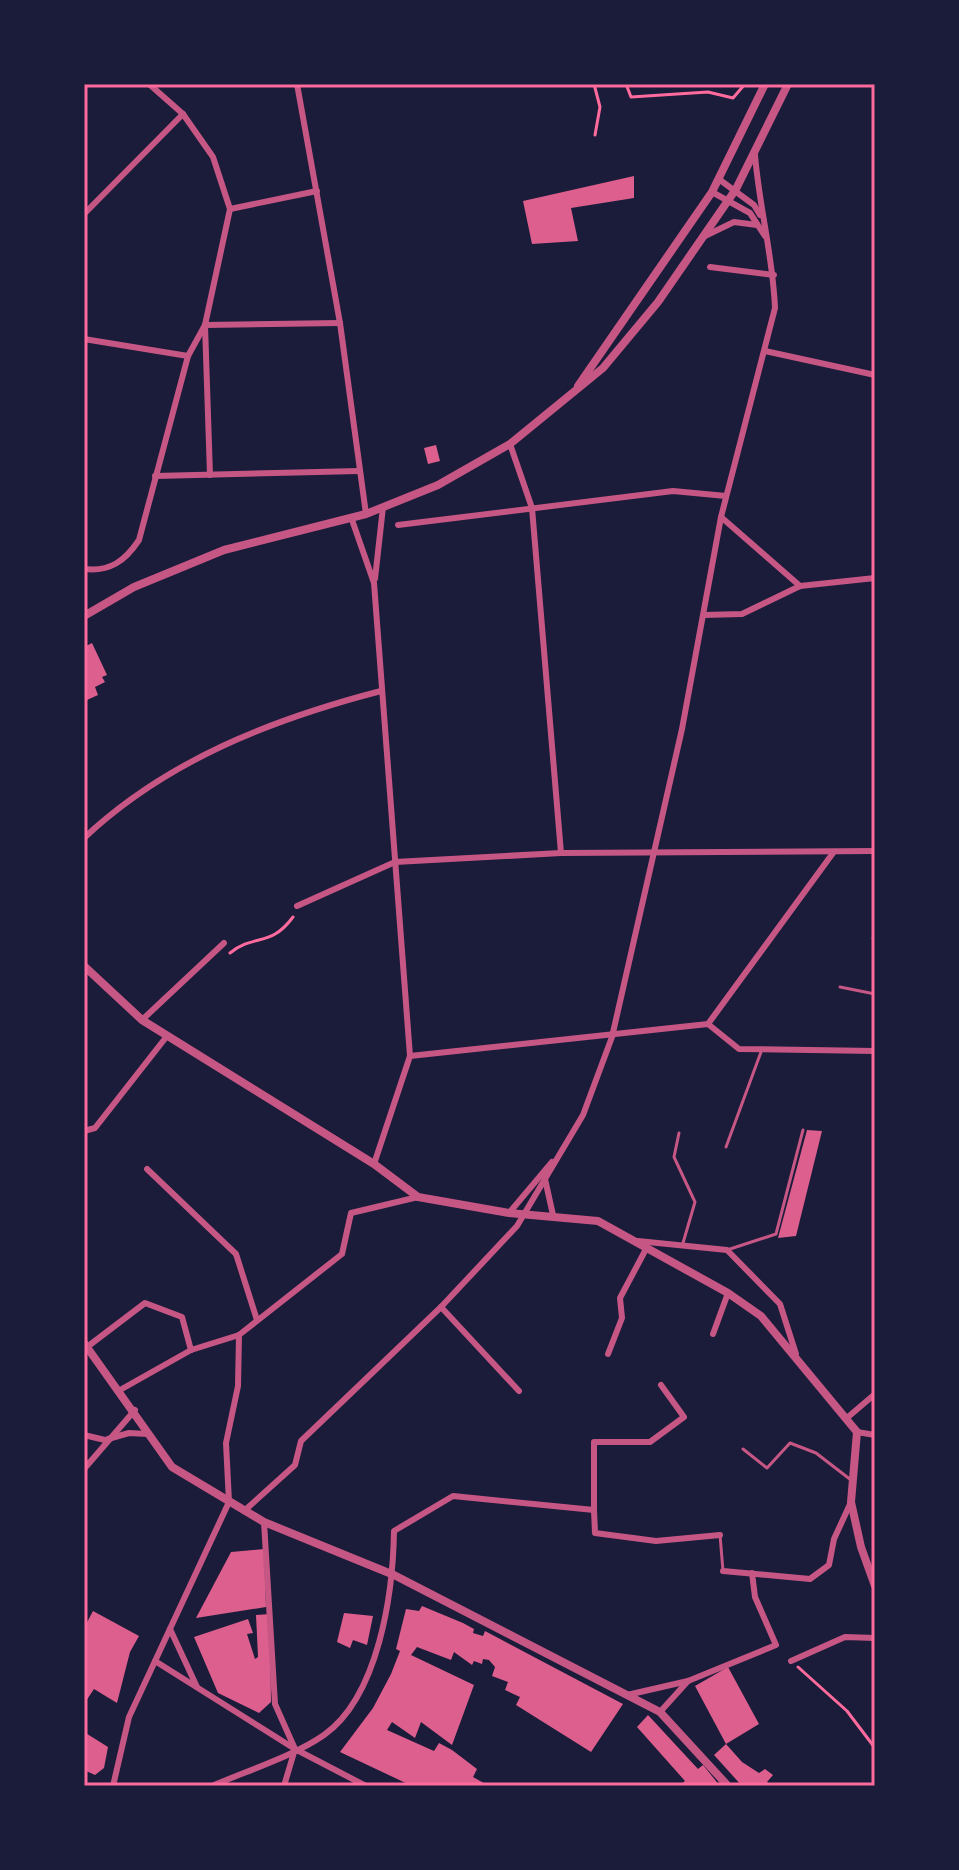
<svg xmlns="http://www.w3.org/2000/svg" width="959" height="1870" font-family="'Space Grotesk',sans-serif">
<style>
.building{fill:#dd5f8e}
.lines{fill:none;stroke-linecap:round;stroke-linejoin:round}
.path{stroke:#ff6b9d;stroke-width:3}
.service{stroke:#c65784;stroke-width:3}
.minor{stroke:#c65784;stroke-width:6}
.tertiary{stroke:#c65784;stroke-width:8}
.neatline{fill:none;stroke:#ff6b9d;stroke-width:3}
</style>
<rect width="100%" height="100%" fill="#1b1b3a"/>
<!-- building -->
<g class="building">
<path d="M634,176V198L571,208L578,241L532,244L523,201Z"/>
<path d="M436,445L440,461L428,464L424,448Z"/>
<path d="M92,643L107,675L102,677L105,682L95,687L98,695L87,700L84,693V647Z"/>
<path d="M807,1130L822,1131L796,1236L778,1238Z"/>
<path d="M264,1549L266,1607L196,1618L231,1552Z"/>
<path d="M422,1606L463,1623L474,1629L473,1633L483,1636L485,1631L623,1704L591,1752L516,1705L520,1697L505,1690L508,1682L492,1676L495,1667L489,1660L483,1659L482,1664L474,1661L472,1665L454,1652L451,1660L417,1647L411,1655L474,1685L452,1745L421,1722L415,1738L392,1722L387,1730L434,1751L439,1743L452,1750L477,1769L473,1777L489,1786H412L340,1752L373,1708L391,1674L400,1651L396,1649L406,1609L419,1611Z"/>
<path d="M93,1611L139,1636L130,1652L117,1703L94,1689L84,1704V1628Z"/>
<path d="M344,1613L373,1616L367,1645L353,1640L350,1648L337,1642Z"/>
<path d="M270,1614L271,1702L259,1713L218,1693L194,1637L248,1619L253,1633L247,1634L255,1659L258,1657L256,1615Z"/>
<path d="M728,1667L759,1724L726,1744L695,1686Z"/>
<path d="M648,1715L698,1769L703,1765L720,1786H679L685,1781L637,1727Z"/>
<path d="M84,1732L108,1747L104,1768L95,1775L84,1770Z"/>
<path d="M726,1744L742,1762L759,1773L765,1769L773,1775L767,1782L772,1786H742L714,1755Z"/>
</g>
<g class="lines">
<!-- path -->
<g class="path">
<path d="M594,84L600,107L595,135"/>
<path d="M626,84L631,97L708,92L733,98L745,84"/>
<path d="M230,953C255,933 270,948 293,917"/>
<path d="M798,1667L847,1711L875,1748"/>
</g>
<!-- service -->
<g class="service">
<path d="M873,938H875"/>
<path d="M840,987L875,994"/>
<path d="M679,1133L674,1157L695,1202L683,1243"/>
<path d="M726,1147L761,1052"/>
<path d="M727,1250L776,1234L803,1130"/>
<path d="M743,1449L767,1468L790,1443L816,1453L851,1480"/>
<path d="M720,1535L723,1571"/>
</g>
<!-- minor -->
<g class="minor">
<path d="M297,84L340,323L366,514"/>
<path d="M720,180L754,205L760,215"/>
<path d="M712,192L750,213L765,236"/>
<path d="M230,209L317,191"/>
<path d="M84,214L183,114"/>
<path d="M705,236L734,222L757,225"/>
<path d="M710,267L774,275"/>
<path d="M84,339L188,356"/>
<path d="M765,351L875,375"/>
<path d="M510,444L532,508L561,853"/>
<path d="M210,475L205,325L340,323"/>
<path d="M155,476L359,471"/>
<path d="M351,517L374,583L410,1056L374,1164"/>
<path d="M721,517L800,586"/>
<path d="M398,525L673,491L726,496"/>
<path d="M84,569C110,572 125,561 139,540L188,356L205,325L230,209L213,157L183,114L149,84"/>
<path d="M375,579L383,507"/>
<path d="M704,615L742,614L800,586L875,578"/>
<path d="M84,838C167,760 273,719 381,691"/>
<path d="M297,906L395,862L561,853L875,851"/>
<path d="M142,1020L224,943"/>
<path d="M708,1024L833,853"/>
<path d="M410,1056L708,1024L739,1049L875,1051"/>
<path d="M84,1131L95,1128L167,1036"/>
<path d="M147,1169L236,1254L257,1320"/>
<path d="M545,1179L553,1215"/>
<path d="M509,1213L552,1162"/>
<path d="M638,1241L727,1250L780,1304L796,1354"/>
<path d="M441,1307L519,1391"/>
<path d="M713,1334L728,1293"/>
<path d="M87,1347L145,1303L182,1317L191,1350"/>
<path d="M608,1354L622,1318L620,1298L646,1249"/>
<path d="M120,1390L191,1350L239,1335L342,1254L351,1213L418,1197"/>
<path d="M848,1417L875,1394"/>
<path d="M857,1432L875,1435"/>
<path d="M84,1435L105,1440"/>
<path d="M108,1439L129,1433L148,1434"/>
<path d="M84,1469L135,1410"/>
<path d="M594,1510L595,1533L656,1541L720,1535"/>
<path d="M244,1511L295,1465L301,1441L441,1307L517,1226L583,1115L612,1037L682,729L721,517L775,308C773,256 759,206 755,155"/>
<path d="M264,1522L275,1704L295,1749"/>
<path d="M723,1571L810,1579L829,1565L834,1539L851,1502"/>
<path d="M170,1629L197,1687"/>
<path d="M155,1661L295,1749L366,1786"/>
<path d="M791,1661L845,1637L875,1638"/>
<path d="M627,1695L688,1681L776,1645L755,1597L752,1573"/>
<path d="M660,1712L688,1681"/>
<path d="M113,1786L129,1717L229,1502L226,1443L238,1386L239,1335"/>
<path d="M212,1786C246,1771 294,1756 324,1735C379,1696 393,1593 394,1531L453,1496L594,1510V1442H650L684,1417L661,1385"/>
<path d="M284,1786L295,1749"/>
</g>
<!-- tertiary -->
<g class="tertiary">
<path d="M578,386L712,192L765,84"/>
<path d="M84,616L134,587L224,550L366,514L438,485L510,444L603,368L658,302L736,189L788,84"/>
<path d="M84,966L142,1020L374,1164L418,1197L509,1213L598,1221L728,1293L761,1316L857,1432L851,1502L861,1547L875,1586"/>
<path d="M84,1343L172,1467L264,1522L394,1575L660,1712L728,1786"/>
</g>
</g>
<!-- border -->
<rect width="959" height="1870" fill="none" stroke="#1b1b3a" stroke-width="172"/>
<rect x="86" y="86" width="787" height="1698" class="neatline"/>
</svg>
